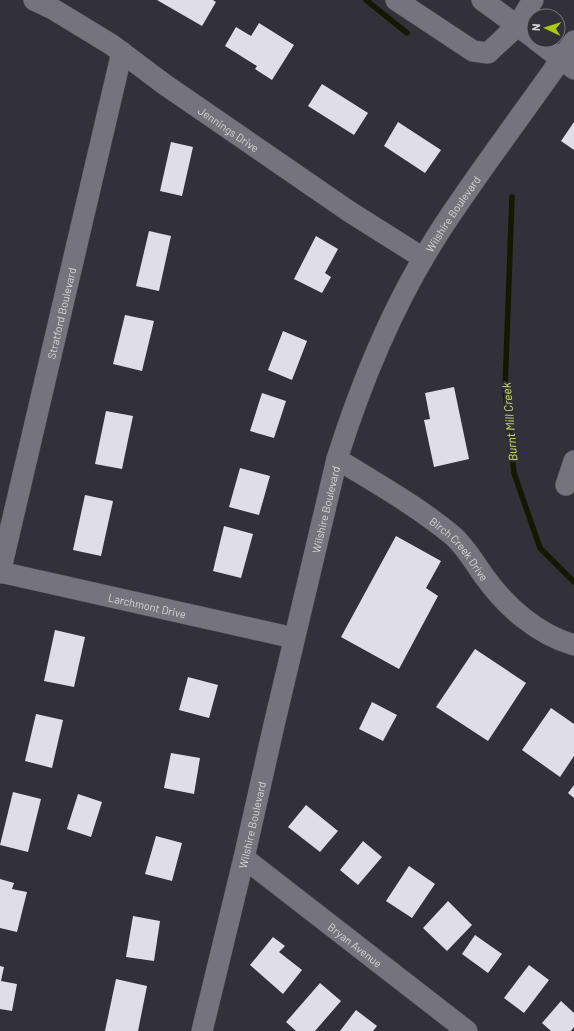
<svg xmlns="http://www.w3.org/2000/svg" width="574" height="1031" font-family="Barlow,sans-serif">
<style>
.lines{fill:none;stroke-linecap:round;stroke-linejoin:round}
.stream{stroke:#131900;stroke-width:5.5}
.building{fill:#dfdee8}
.minor-casing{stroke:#4f4d54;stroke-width:22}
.minor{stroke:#75747d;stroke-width:21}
.labels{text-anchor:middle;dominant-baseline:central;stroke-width:4;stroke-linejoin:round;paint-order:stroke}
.street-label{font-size:11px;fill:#d6d5db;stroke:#323139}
.water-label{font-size:12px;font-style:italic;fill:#cde669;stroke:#323139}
</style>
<rect width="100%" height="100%" fill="#323139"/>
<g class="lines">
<!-- stream -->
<g class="stream">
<path d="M366,0L407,33"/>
<path d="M512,197L505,390L514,473L540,548L574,582"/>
</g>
</g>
<!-- building -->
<g class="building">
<path d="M157,0H213L216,2L202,26Z"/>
<path d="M259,23L294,45L272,80L255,69L257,66L225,46L236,27L251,36Z"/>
<path d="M322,84L368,113L354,135L308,106Z"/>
<path d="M398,122L441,150L425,173L384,146Z"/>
<path d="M574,122V150L561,141Z"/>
<path d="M171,142L193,147L182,196L160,191Z"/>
<path d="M149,231L171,236L159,291L136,286Z"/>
<path d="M316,236L338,249L325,273L331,277L322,293L294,279Z"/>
<path d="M125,315L154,321L142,371L113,364Z"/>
<path d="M283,331L307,341L292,380L268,370Z"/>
<path d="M454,387L469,459L434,467L424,420L430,419L425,393Z"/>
<path d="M262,393L286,401L274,438L250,431Z"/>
<path d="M106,411L133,416L122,469L95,464Z"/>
<path d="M240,468L270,476L259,515L229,507Z"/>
<path d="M85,495L113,501L101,556L73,550Z"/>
<path d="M224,526L253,534L241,578L213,571Z"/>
<path d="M396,536L441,561L426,588L438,596L399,669L341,637Z"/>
<path d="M55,630L85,637L74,687L44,681Z"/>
<path d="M475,649L526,683L488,741L436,707Z"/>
<path d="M188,677L218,685L209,718L179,710Z"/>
<path d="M372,702L397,715L383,741L359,729Z"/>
<path d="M551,708L574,724V756L560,777L522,750Z"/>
<path d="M36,714L63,720L52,768L25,761Z"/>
<path d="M171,753L200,758L194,794L164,788Z"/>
<path d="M574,785V798L568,793Z"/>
<path d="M13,792L41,799L28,852L0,845Z"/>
<path d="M78,794L102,802L91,837L67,829Z"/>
<path d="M306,805L338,831L320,852L288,827Z"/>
<path d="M156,836L182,843L172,881L145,874Z"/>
<path d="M363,841L382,857L358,885L340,870Z"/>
<path d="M409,866L435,884L412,918L386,901Z"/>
<path d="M0,879L14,883L12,889L27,892L17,932L0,928Z"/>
<path d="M448,901L472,925L447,951L423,928Z"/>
<path d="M133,916L160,921L154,961L126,957Z"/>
<path d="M475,935L502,954L488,973L462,954Z"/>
<path d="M273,937L285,946L279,952L302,970L283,994L250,965Z"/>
<path d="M529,965L549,980L524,1013L504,998Z"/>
<path d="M0,966L4,967L1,981L17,984L12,1011L0,1009Z"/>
<path d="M116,979L147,986L138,1031H105Z"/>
<path d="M320,983L341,1001L315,1031H296L286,1022Z"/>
<path d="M561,1001L574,1013V1027L571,1031H551L542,1023Z"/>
<path d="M356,1010L377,1026L373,1031H340Z"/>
</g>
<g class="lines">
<!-- minor casing -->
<g class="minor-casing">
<g id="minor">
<path id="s1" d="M34,0L53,9L112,45L164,84L350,212L423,258"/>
<path d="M396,0L473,51L488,53L517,26L533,0"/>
<path d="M482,0L534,38"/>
<path d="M536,40L574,69"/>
<path id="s2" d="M337,459C376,483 417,506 452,535C465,546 474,562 484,576C506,607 537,634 574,645"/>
<path d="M566,485L574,461"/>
<path id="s3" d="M0,572L294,638"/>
<path id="s4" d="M0,573L122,52"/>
<path id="s5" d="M244,858L467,1031"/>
<path id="s6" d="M202,1031L244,858L274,725L337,459C361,383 392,307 435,239C447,219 461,200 474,181C507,134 541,88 574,41"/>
</g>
</g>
<!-- minor -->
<use href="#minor" class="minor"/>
</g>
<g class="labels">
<!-- street labels -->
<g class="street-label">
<text stroke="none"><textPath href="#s1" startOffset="234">Jennings Drive</textPath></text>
<text stroke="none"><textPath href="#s6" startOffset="860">Wilshire Boulevard</textPath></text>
<text stroke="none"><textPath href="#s4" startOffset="267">Stratford Boulevard</textPath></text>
<text stroke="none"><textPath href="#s6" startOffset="536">Wilshire Boulevard</textPath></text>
<text stroke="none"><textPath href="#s2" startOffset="153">Birch Creek Drive</textPath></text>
<text stroke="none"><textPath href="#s3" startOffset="151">Larchmont Drive</textPath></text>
<text stroke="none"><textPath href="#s6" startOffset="212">Wilshire Boulevard</textPath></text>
<text stroke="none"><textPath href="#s5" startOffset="141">Bryan Avenue</textPath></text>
</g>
<!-- water labels -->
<g class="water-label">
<text transform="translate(509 422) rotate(-95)">Burnt Mill Creek</text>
</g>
</g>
<!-- north arrow -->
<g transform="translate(546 28) rotate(274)"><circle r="19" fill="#323139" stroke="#74737a"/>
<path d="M0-3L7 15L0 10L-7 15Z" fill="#abc614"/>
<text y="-6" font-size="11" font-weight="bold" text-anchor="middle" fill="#d6d5db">N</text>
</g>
</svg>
